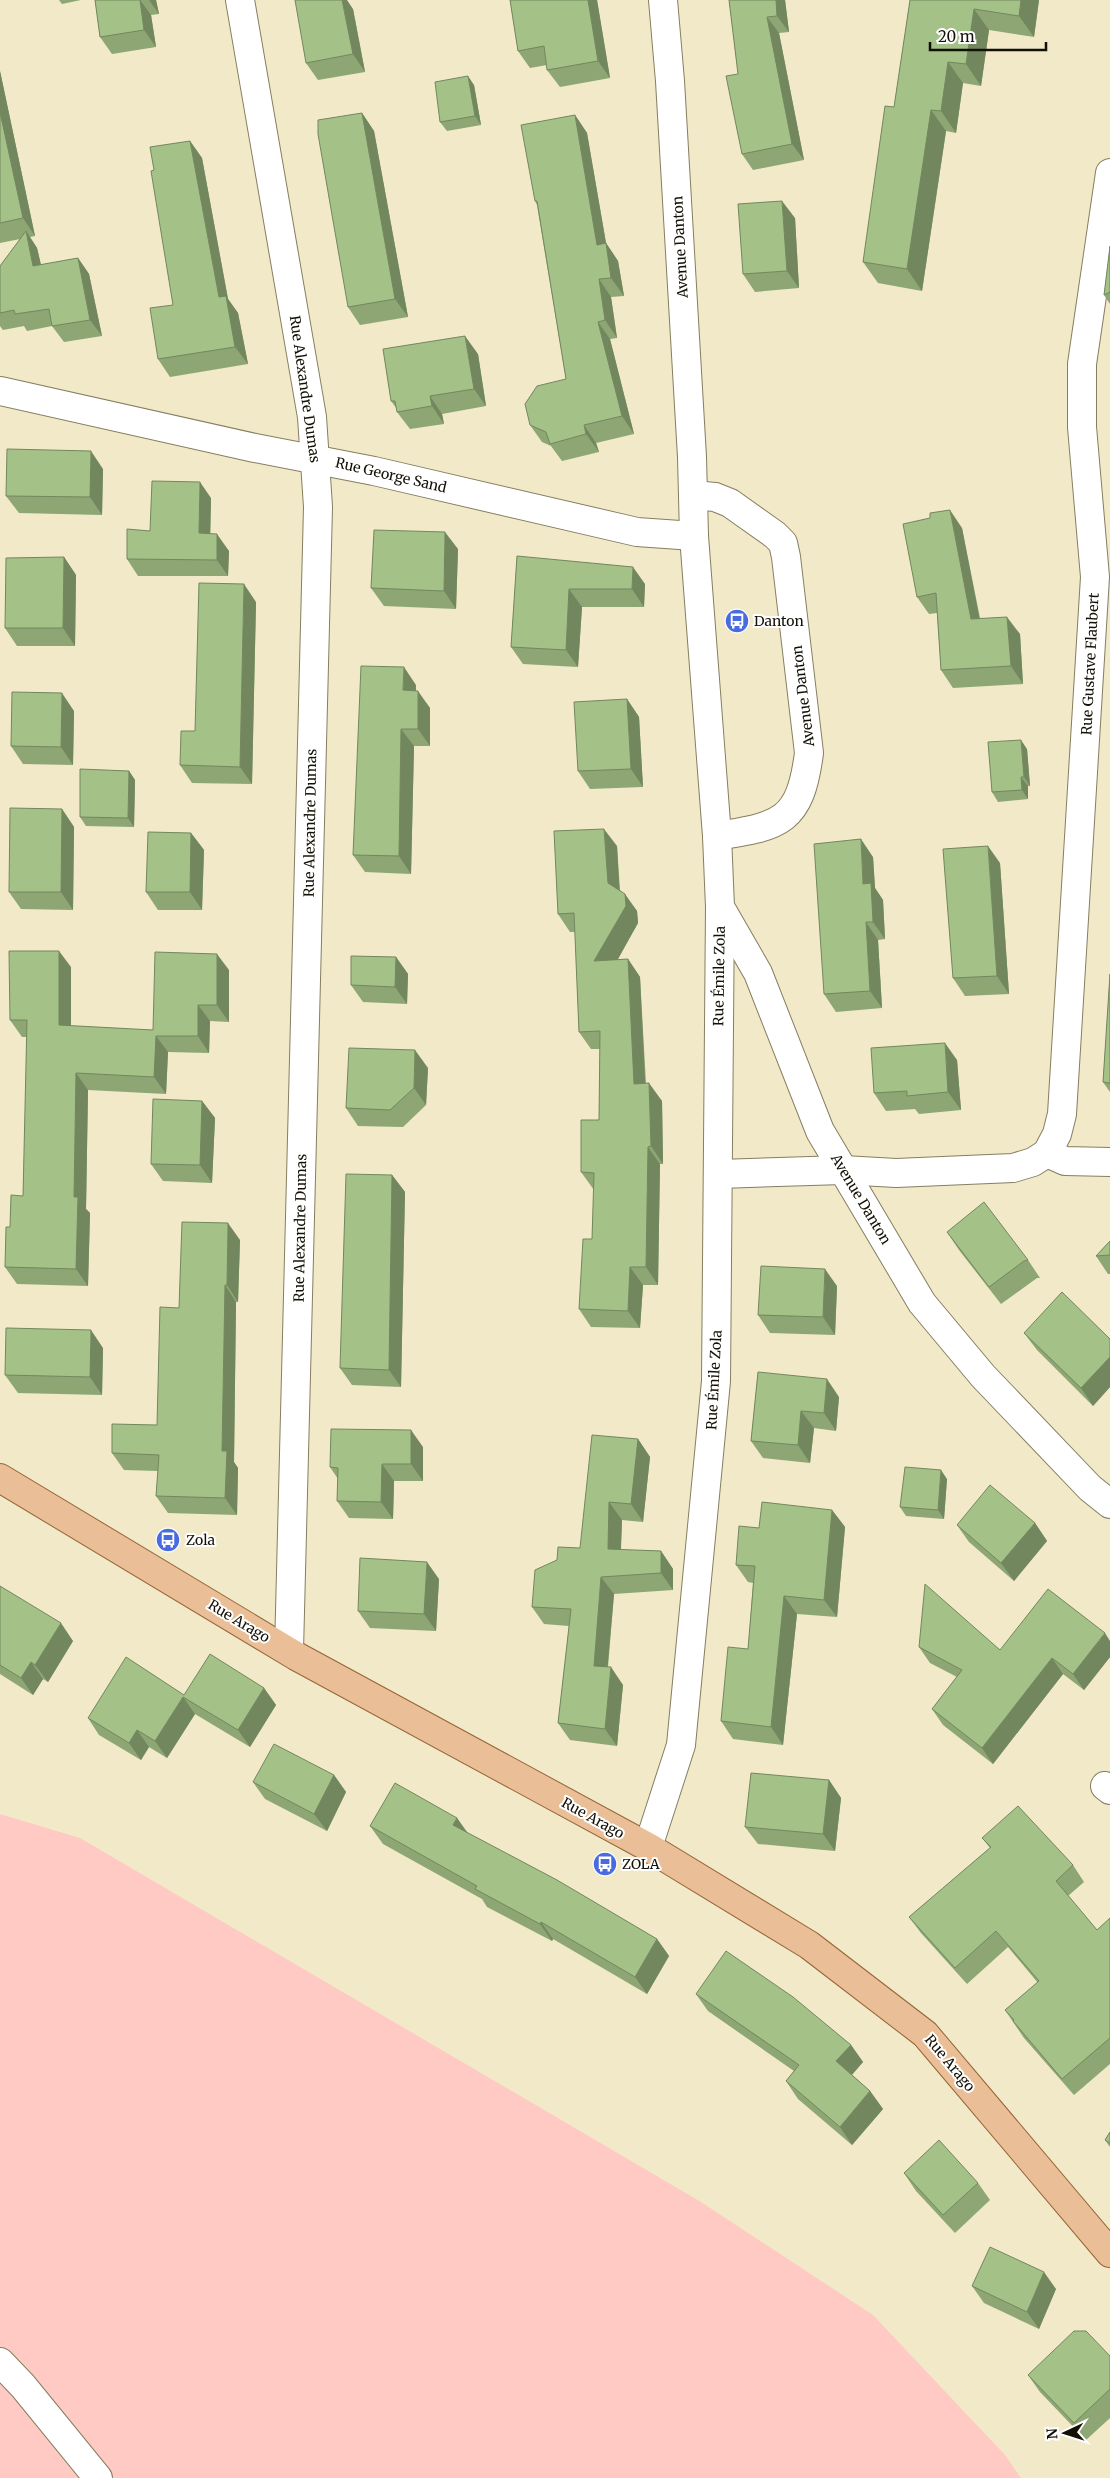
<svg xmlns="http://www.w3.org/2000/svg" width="1110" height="2478" font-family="Merriweather,serif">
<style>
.green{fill:#ffcac4}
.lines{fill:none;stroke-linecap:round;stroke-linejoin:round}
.minor-casing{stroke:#857e60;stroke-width:30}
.major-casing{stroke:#966436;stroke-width:30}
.minor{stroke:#fff;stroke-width:28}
.major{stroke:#eabe96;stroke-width:28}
.wall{fill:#8da674}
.shaded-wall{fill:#73875e}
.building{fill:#a4c187;stroke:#73875e}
.labels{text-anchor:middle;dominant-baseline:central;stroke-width:4;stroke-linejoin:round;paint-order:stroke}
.street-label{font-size:14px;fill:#131005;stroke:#fff}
.poi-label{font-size:14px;fill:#131005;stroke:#fff;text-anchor:start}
</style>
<rect width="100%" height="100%" fill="#f1e9c8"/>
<!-- green -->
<path class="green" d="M0,1814L80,1838L701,2202L873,2315L1005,2455L1021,2478H0Z"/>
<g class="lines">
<!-- minor casing -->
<g class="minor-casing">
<g id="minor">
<path d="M240,0L312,417L318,507L289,1651"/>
<path d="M663,0L670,81L692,457L694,536L717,836L720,907L758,973L820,1131L922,1303L983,1376L1090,1488L1110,1504"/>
<path d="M0,391L255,448L374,471L637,532L694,536"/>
<path d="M693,495L715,497L730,503L775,535L783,543L786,557L809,753C800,822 781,826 717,836"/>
<path d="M1047,1153L1065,1161L1110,1162"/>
<path d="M719,1174L843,1170L896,1173L1013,1168L1033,1162L1047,1153L1057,1134L1062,1114L1095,577L1082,427V364L1110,173"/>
<path d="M1105,1786L1110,1790"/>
<path d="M648,1847L681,1745L716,1381L720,907"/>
<path d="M0,2362L23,2386L98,2478"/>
</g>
</g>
<!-- major casing -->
<g class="major-casing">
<path id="major" d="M0,1478L296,1656L648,1847L809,1945L925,2034L1110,2253"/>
</g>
<!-- minor -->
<use href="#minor" class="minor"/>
<!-- major -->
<use href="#major" class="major"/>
</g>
<!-- wall -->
<g class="wall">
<path d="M59,0H81L62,4Z"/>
<path d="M95,0H156L159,14L151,15L156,47L112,54L100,37Z"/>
<path d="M510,0H597L610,78L560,87L547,70V65L530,68L518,51Z"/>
<path d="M729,0H785L789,32L779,33L804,160L753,170L742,154L738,74Z"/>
<path d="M910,0H1039L1034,37L989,30L981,86L963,83L956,133L946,131L922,291L878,283L863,262L894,107Z"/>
<path d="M353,9L365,72L318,80L306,63Z"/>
<path d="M0,71L35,236L30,237L37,248L41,265L78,258L89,274L102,336L64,342L52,326L27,331L24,326L3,330L0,326V266L20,239L0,243Z"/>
<path d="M474,85L481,125L447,131L440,122Z"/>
<path d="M362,113L374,131L408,317L360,325L348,307Z"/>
<path d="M575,115L587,133L606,243L618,261L624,296L611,297L617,338L610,339L634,434L596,443L599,452L562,461L551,446L542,442L530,425L566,379L537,205L535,201Z"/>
<path d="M190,141L202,158L228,299L238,313L248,364L170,377L158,359L173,305L154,170Z"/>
<path d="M795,218L799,288L755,292L743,274Z"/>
<path d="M1110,246V304L1104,295Z"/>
<path d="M478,354L486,406L442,414L444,424L410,429L397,412V409L391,401Z"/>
<path d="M103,469L102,515L19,513L6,496Z"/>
<path d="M211,498L210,534L229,551L228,576H138L127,559L150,531Z"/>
<path d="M962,528L980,618L1020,634L1023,684L953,688L941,670L937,613L929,614L917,597Z"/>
<path d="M458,549L456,609L384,606L371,588Z"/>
<path d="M517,556L645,584L644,607H582L578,667L523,664L511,647Z"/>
<path d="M64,557L76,575L75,646H17L5,628Z"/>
<path d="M256,602L252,784L192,783L180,765L195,731Z"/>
<path d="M416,685V691L430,708V746H414L411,874L365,872L353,855Z"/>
<path d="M627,699L639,717L643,787L590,789L578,771Z"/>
<path d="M74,711L73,765L23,764L11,746Z"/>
<path d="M1027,749L1030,786H1028V799L998,802L992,792Z"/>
<path d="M129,771L135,780L134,827L86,826L80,817Z"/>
<path d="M62,809L74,827L73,910L21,909L9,892Z"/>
<path d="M191,833L204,850L202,910H158L146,892Z"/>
<path d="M617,846L620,890L637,911L638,923L617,960L628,959L640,977L646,1083L662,1101L663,1164H660L658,1285H643L640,1328L591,1327L579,1309L592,1239L594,1190L581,1172L599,1120L600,1049H591L579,1032L575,932H570L558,914Z"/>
<path d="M873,857L875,888L883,900L885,939L878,940L882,1008L836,1012L824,994Z"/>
<path d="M1000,863L1009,994L965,996L953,978Z"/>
<path d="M396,957L408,974L407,1004L363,1002L351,985Z"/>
<path d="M71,967V1026L153,1030L229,970V1022L210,1021L209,1053L168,1052L166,1094L88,1090L86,1209L90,1213L88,1286L17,1284L5,1267L10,1227L23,1196L27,1037H22L10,1020Z"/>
<path d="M1110,974V1092L1103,1082Z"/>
<path d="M957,1060L961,1110L919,1114L915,1109L886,1111L874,1093Z"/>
<path d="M428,1068L426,1105L403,1127L358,1126L346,1108Z"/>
<path d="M202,1101L215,1118L212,1183L163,1181L151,1164Z"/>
<path d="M392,1175L405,1192L401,1387L352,1385L340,1368Z"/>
<path d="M947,1232L1028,1260L1040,1278H1037L1001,1304L959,1250Z"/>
<path d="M240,1240L238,1302H236L234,1462L238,1468L237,1515L168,1513L156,1496L158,1471L124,1470L112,1453L157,1425L179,1308Z"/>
<path d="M1110,1241V1274H1108L1096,1256Z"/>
<path d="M837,1286L835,1335L770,1333L758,1315Z"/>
<path d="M1024,1333L1110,1339V1387L1093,1406L1037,1350Z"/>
<path d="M103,1348L102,1395L18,1393L5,1375Z"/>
<path d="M758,1372L839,1397L836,1431L814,1428L810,1463L763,1458L751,1441Z"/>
<path d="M638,1439L650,1457L643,1522L622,1520L621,1550L661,1551L673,1569V1590L614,1594L608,1667L623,1685L617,1746L570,1740L558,1723L569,1626L544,1624L532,1607L557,1560L580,1548Z"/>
<path d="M423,1447V1481H394L393,1519L349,1518L337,1501L338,1479L330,1467Z"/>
<path d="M947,1479L944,1519L906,1516L900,1507Z"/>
<path d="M832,1510L845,1527L837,1617L797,1614L783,1745L733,1739L721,1721L748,1649L753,1583L748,1582L736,1565L759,1528Z"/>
<path d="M1035,1523L1047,1541L1014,1581L969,1542L957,1525Z"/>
<path d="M439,1579L436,1631L370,1628L358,1611Z"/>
<path d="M0,1586L73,1641L48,1682L43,1679L33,1695L0,1674Z"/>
<path d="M1110,1641V1657L1084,1690L1063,1674L993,1764L943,1725L932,1709L957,1677L930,1663L919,1647L1000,1650Z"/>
<path d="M264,1688L276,1705L250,1747L195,1714L167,1758L149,1747L141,1760L99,1735L88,1718L184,1695Z"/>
<path d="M334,1775L346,1792L327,1831L265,1799L253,1782Z"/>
<path d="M829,1780L841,1798L835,1851L758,1844L745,1827Z"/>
<path d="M457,1818L468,1833L657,1939L669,1956L647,1994L553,1939L552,1941L487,1907L482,1899L383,1844L370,1826Z"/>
<path d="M982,1838L1073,1865L1084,1882L1068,1896L1097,1930L1110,1918V2064L1074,2095L1024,2038L1005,2010L1038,1983L1008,1947L967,1984L921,1933L909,1917L990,1848Z"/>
<path d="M696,1994L851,2045L863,2062L852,2075L870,2091L883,2109L852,2145L798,2099L786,2081L794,2071L708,2011Z"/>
<path d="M1110,2132V2147L1105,2140Z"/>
<path d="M904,2173L978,2183L990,2200L955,2233L916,2191Z"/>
<path d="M972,2286L1056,2289L1039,2329L984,2303Z"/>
<path d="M1110,2356V2418L1086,2440L1040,2392L1028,2375Z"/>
</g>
<!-- shaded-wall -->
<g class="shaded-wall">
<path d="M140,0L151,15L156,47L144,30Z"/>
<path d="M149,0H156L159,14Z"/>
<path d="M342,0H347L353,9L365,72L353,54Z"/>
<path d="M588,0H597L610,78L598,61Z"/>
<path d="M776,0H785L789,32L777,16Z"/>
<path d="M1021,0H1039L1034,37L1019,16Z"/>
<path d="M974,9L989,30L981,86L966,64Z"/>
<path d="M767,17L779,33L804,160L792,144Z"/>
<path d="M948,62L963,83L956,133L941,111Z"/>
<path d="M0,71L35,236L23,218L0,112Z"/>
<path d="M468,76L474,85L481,125L475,116Z"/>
<path d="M931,110L946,131L922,291L907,269Z"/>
<path d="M362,113L374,131L408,317L395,299Z"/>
<path d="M575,115L587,133L606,243L618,261L624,296L611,278L597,245Z"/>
<path d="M190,141L202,158L228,299L238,313L248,364L235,347L219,297Z"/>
<path d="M782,201L795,218L799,288L787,271Z"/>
<path d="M26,231L37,248L45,282L33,266Z"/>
<path d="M78,258L89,274L102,336L90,320Z"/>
<path d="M599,279L611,297L617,338L605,320Z"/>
<path d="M598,322L610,339L634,434L622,416Z"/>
<path d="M465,336L478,354L486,406L474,389Z"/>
<path d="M430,396L442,414L444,424L432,406Z"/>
<path d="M584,425L596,443L599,452L586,434Z"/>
<path d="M91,451L103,469L102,515L90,497Z"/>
<path d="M200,482L211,498L210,550L199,533Z"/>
<path d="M950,510L962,528L983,637L971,619Z"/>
<path d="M445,532L458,549L456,609L444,591Z"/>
<path d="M217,534L229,551L228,576L217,560Z"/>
<path d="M64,557L76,575L75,646L63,628Z"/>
<path d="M633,567L645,584L644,607L632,589Z"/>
<path d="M244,584L256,602L252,784L240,767Z"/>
<path d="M569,589L582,607L578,667L566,650Z"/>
<path d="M1007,617L1020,634L1023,684L1011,666Z"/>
<path d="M404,667L416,685L415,708L403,690Z"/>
<path d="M418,691L430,708V746L418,729Z"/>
<path d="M62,693L74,711L73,765L61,747Z"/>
<path d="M627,699L639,717L643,787L631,769Z"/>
<path d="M401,729L414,746L411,874L399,856Z"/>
<path d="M1021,740L1027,749L1030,786L1024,777Z"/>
<path d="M129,771L135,780L134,827L128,818Z"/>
<path d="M1021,777L1028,786V799L1022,790Z"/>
<path d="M62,809L74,827L73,910L61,892Z"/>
<path d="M604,829L617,846L620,900L608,883Z"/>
<path d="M191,833L204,850L202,910L190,892Z"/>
<path d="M861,839L873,857L875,888L883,900L885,939L873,922L863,884Z"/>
<path d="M988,846L1000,863L1009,994L997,976Z"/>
<path d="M625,894L637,911L638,923L607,979L594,961Z"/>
<path d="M866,922L878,940L882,1008L870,991Z"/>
<path d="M59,951L71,967V1042L59,1025Z"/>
<path d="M217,954L229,970V1022L217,1005Z"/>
<path d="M396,957L408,974L407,1004L395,987Z"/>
<path d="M628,959L640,977L646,1101L634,1084Z"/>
<path d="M198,1005L210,1021L209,1053L198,1036Z"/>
<path d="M156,1036L168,1052L166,1094L154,1077Z"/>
<path d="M945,1043L957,1060L961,1110L948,1092Z"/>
<path d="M415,1050L428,1068L426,1105L414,1088Z"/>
<path d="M76,1073L88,1090L86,1209L90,1213L88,1286L76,1269L74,1197Z"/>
<path d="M649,1083L662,1101L663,1164L651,1146Z"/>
<path d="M202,1101L215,1118L212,1183L200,1165Z"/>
<path d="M648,1147L660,1164L658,1285L646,1267Z"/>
<path d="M392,1175L405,1192L401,1387L389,1370Z"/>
<path d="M228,1223L240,1240L238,1302L227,1285Z"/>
<path d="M630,1267L643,1285L640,1328L628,1311Z"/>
<path d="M825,1269L837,1286L835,1335L823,1317Z"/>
<path d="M225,1285L236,1302L234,1462L238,1468L237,1515L225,1498L222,1451Z"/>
<path d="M91,1330L103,1348L102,1395L90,1377Z"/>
<path d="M1110,1357V1387L1093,1406L1081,1388Z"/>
<path d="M827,1379L839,1397L836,1431L824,1413Z"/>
<path d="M801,1411L814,1428L810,1463L798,1445Z"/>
<path d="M411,1430L423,1447V1481L411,1464Z"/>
<path d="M638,1439L650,1457L643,1522L631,1504Z"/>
<path d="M382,1464L394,1481L393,1519L381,1502Z"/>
<path d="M941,1470L947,1479L944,1519L938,1510Z"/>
<path d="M609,1502L622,1520L620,1567L608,1549Z"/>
<path d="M832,1510L845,1527L837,1617L824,1600Z"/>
<path d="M1035,1523L1047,1541L1014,1581L1001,1563Z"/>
<path d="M661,1551L673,1569V1590L661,1573Z"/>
<path d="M427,1562L439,1579L436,1631L424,1614Z"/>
<path d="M601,1577L614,1594L606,1684L594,1666Z"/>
<path d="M784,1596L797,1614L783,1745L771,1727Z"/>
<path d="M61,1623L73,1641L48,1682L35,1665Z"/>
<path d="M1105,1633L1110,1641V1657L1084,1690L1073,1674Z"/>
<path d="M1052,1658L1063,1674L993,1764L982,1748Z"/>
<path d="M31,1662L43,1679L33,1695L21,1678Z"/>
<path d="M611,1667L623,1685L617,1746L605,1729Z"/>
<path d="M264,1688L276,1705L250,1747L238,1730Z"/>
<path d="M183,1697L195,1714L167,1758L155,1741Z"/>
<path d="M137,1730L149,1747L141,1760L129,1743Z"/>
<path d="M334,1775L346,1792L327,1831L314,1814Z"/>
<path d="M829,1780L841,1798L835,1851L823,1834Z"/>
<path d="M457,1818L469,1836L453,1825Z"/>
<path d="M541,1922L553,1939L552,1941L540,1924Z"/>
<path d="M657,1939L669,1956L647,1994L635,1977Z"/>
<path d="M851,2045L863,2062L848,2079L836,2061Z"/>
<path d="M870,2091L883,2109L852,2145L840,2127Z"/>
<path d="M1044,2272L1056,2289L1039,2329L1027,2312Z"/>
</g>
<!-- building -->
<g class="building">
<path d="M95,0H140L144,30L100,37Z"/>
<path d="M295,0H342L353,54L306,63Z"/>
<path d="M510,0H588L598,61L547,70L544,46L518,51Z"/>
<path d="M729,0H776L777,16L767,17L792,144L742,154L726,76L738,74Z"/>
<path d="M910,0H1021L1019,16L974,9L966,64L948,62L941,111L931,110L907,269L863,262L885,106L894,107Z"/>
<path d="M468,76L475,116L440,122L435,82Z"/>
<path d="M0,112L23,218L0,223Z"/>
<path d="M362,113L395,299L348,307L318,134V120Z"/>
<path d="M575,115L597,245L606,243L611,278L599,279L605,320L598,322L622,416L584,425L586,434L550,444L546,432L530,425L525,404L537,386L566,379L537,201H535L521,125Z"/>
<path d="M190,141L219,297L226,296L235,347L158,359L150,308L173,305L151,171L154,170L150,147Z"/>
<path d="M782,201L787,271L743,274L738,204Z"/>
<path d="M26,231L33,266L78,258L90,320L52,326L49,309L15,314L14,310L0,313V266Z"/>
<path d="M1110,246V292L1104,295Z"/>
<path d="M465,336L474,389L430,396L432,406L397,412L395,401H391L383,349Z"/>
<path d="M7,449L91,451L90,497L6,496Z"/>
<path d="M152,481L200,482L199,533L217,534V560L127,559V529L150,531Z"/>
<path d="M950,510L971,619L1007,617L1011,666L941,670L936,593L917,597L903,524L930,518V513Z"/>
<path d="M374,530L445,532L444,591L371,588Z"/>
<path d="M517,556L633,567L632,589H569L566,650L511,647Z"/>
<path d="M64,557L63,628H5L6,558Z"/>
<path d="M199,583L244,584L240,767L180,765L181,731H195Z"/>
<path d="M361,666L404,667L403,690L418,691V729H401L399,856L353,855Z"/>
<path d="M12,692L62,693L61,747L11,746Z"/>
<path d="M627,699L631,769L578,771L574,702Z"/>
<path d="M1021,740L1024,777H1021L1022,790L992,792L988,742Z"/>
<path d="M80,769L129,771L128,818L80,817Z"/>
<path d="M10,808L62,809L61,892H9Z"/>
<path d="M604,829L608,883L625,894L626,906L594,961L628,959L634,1084L649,1083L651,1146L648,1147L646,1267H630L628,1311L579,1309L583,1239H592L594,1173L581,1172V1120H599L600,1031L579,1032L574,913L558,914L554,831Z"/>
<path d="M148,832L191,833L190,892H146Z"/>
<path d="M861,839L863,884L871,883L873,922H866L870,991L824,994L814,844Z"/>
<path d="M988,846L997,976L953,978L943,849Z"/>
<path d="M9,951H59V1025L153,1030L155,952L217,954V1005H198V1036H156L154,1077L76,1073L74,1197H78L76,1269L5,1267L6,1227H10L11,1195L23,1196L27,1020H10Z"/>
<path d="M351,956L396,957L395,987L351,985Z"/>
<path d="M1110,974V1083L1103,1082Z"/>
<path d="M945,1043L948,1092L907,1096V1091L874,1093L871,1048Z"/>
<path d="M349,1048L415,1050L414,1088L390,1110L346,1108Z"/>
<path d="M153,1099L202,1101L200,1165L151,1164Z"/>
<path d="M346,1174L392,1175L389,1370L340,1368Z"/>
<path d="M984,1202L1028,1260L1024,1261L989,1287L947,1232Z"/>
<path d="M182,1222L228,1223L227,1285H225L222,1451H227L225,1498L156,1496L159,1455L112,1453V1424L157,1425L160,1307L179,1308Z"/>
<path d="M1110,1241V1255L1096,1256Z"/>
<path d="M761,1266L825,1269L823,1317L758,1315Z"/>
<path d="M1062,1292L1110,1339V1357L1081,1388L1024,1333Z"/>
<path d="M6,1328L91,1330L90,1377L5,1375Z"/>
<path d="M758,1372L827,1379L824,1413L801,1411L798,1445L751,1441Z"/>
<path d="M331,1429L411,1430V1464H382L381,1502L337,1501L338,1468L330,1467Z"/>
<path d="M592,1435L638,1439L631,1504L609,1502L608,1549L661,1551V1573L601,1577L594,1666L611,1667L605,1729L558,1723L571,1609L532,1607L535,1570L557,1560L558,1547L580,1548Z"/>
<path d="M905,1467L941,1470L938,1510L900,1507Z"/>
<path d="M990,1485L1035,1523L1001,1563L957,1525Z"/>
<path d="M762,1502L832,1510L824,1600L784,1596L771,1727L721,1721L728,1647L748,1649L755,1566L736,1565L739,1526L759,1528Z"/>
<path d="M360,1558L427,1562L424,1614L358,1611Z"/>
<path d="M925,1584L1000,1650L1048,1589L1105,1633L1073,1674L1052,1658L982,1748L932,1709L962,1670L919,1647Z"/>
<path d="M0,1586L61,1623L35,1665L31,1662L21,1678L0,1665Z"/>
<path d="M210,1654L264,1688L238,1730L183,1697L155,1741L137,1730L129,1743L88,1718L126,1657L184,1695Z"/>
<path d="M274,1744L334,1775L314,1814L253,1782Z"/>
<path d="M751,1773L829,1780L823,1834L745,1827Z"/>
<path d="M395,1783L457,1818L453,1825L557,1880L657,1939L635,1977L541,1922L540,1924L475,1889L477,1886L370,1826Z"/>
<path d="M1018,1806L1073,1865L1056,1881L1097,1930L1110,1918V2038L1062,2079L1013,2021L1014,2020L1005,2010L1039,1981L996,1931L955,1968L909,1917L991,1847L982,1838Z"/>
<path d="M726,1951L793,1997L851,2045L836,2061L870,2091L840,2127L786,2081L799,2065L696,1994Z"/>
<path d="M1110,2132V2143L1105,2140Z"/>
<path d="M939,2140L978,2183L943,2215L904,2173Z"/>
<path d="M990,2247L1044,2272L1027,2312L972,2286Z"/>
<path d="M1074,2331H1086L1110,2356V2389L1074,2423L1028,2375Z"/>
</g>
<!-- icons -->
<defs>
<g id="bus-disc" transform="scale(1.25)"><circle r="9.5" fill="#496bdf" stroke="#fff"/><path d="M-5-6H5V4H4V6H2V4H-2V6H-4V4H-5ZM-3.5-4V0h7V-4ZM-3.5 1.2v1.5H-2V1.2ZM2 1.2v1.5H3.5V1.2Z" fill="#fff"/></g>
</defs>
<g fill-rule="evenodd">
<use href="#bus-disc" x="737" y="621"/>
<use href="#bus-disc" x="168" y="1540"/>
<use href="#bus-disc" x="605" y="1864"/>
</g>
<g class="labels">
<!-- street labels -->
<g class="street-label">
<text transform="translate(680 247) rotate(-93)">Avenue Danton</text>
<text transform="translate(305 389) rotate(82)">Rue Alexandre Dumas</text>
<text transform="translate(391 475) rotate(13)">Rue George Sand</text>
<text transform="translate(1090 664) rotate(-87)">Rue Gustave Flaubert</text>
<text transform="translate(803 696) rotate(-97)">Avenue Danton</text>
<text transform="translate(310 823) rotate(-89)">Rue Alexandre Dumas</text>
<text transform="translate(719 976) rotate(-89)">Rue Émile Zola</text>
<text transform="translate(861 1199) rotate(59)">Avenue Danton</text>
<text transform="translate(300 1228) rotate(-89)">Rue Alexandre Dumas</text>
<text transform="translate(714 1380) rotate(-87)">Rue Émile Zola</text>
<text transform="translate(239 1621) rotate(31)">Rue Arago</text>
<text transform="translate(593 1818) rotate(29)">Rue Arago</text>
<text transform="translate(950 2063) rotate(50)">Rue Arago</text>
</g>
<!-- poi labels -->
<g class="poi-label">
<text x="754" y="621">Danton</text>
<text x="186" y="1540">Zola</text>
<text x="622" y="1864">ZOLA</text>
</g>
</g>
<!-- north arrow -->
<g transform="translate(1065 2433) rotate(266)" stroke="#ffffff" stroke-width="4" paint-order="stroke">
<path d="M0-4L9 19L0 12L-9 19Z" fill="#131005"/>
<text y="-8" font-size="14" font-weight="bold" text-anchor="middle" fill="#131005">N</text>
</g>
<!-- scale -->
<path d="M930 42v8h116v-8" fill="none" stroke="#131005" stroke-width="2.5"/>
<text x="938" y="42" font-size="15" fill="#131005" stroke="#ffffff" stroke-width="4" paint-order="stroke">20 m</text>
</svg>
